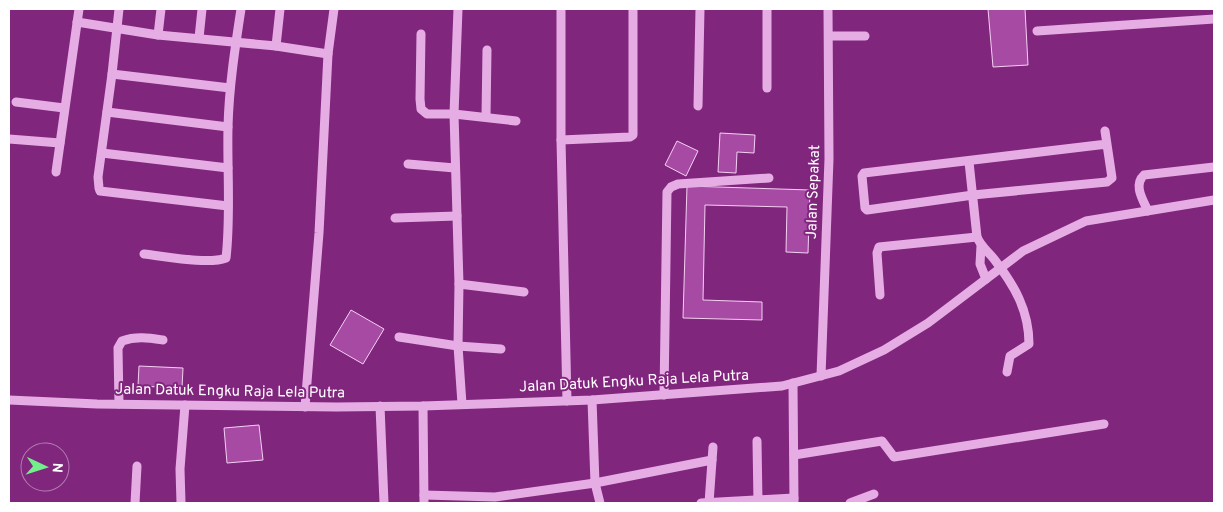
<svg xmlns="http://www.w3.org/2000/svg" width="1223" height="512" font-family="Overpass,sans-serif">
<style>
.building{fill:#a74aa4;stroke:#f5d0f4}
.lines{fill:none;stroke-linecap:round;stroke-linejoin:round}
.minor{stroke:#e6ade5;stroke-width:9}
.labels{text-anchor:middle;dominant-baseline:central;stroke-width:4;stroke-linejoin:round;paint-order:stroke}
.street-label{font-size:15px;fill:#fff;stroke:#81267d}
</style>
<rect width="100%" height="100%" fill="#81267d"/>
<!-- building -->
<g class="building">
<path d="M988,9H1025L1028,65L993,67Z"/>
<path d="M720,133L755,135L754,153L737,152L736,173L718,172Z"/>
<path d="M677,141L698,151L686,176L665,165Z"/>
<path d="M687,186L810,190L808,253L786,252L787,207L705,205L703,300L762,302V320L683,318Z"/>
<path d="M351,310L384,329L363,364L330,345Z"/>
<path d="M139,366L183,368L182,388L138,386Z"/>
<path d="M259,425L263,460L227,463L224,428Z"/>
</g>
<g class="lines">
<!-- minor -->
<g class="minor">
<path d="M119,9L112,74L98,177L99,188L100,191L228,206"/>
<path d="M458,9L454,114L459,284L458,346L462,404"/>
<path d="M561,9V140L567,401"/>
<path d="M77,22L158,35L276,46L328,54"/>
<path d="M1037,31L1214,19"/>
<path d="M421,34L420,99L421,109L427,114H454L516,121"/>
<path d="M158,35L161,9"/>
<path d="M829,36H865"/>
<path d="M199,38L202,9"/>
<path d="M276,46L280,9"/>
<path d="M112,74L230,88"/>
<path d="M767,88V9"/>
<path d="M16,102L64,108"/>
<path d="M698,106L700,9"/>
<path d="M107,112L228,127"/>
<path d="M486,117L487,50"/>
<path d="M1105,131L1112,178L1107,182L973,195L867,210L865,208L862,176L864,173L1107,144"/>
<path d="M9,139L60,143"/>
<path d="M561,140L630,137L633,135V9"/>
<path d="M102,153L228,168"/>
<path d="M969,162L977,237C981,247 988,251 994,259C1014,285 1029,310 1029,344L1010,356L1007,372"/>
<path d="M408,164L455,168"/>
<path d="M56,172L79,9"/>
<path d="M1148,211C1143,200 1133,185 1144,175L1214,167"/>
<path d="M395,218L457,216"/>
<path d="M981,246L980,264L986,279"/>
<path d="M144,254C164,256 208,265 226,258C231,215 227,171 228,127C229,87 235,48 241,9"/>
<path d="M459,284L524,292"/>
<path d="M880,295L877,253L879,247L977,237"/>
<path d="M399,337L458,346L501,349"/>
<path d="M821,376L829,159L828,9"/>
<path d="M793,383L794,503"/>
<path d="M664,395L667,192L671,187L678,184L769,178"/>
<path d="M9,400L97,404L337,407L423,406L592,400L782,386L839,371L884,350L928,323L1023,251L1086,221L1214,200"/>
<path d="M592,400L595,483L600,503"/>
<path d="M119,404L118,348L122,341C136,336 149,338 163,340"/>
<path d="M380,406L384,503"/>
<path d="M423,406L424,503"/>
<path d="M305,407L319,233L328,54L334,9"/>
<path d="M757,441L758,503"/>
<path d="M794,455L882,441L894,457L1104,424"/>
<path d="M424,495L495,497L595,483L712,460"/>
<path d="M135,503L137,466"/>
<path d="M181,503L180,469L185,405"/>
<path d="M701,503L794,498"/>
<path d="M709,503L713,447"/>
<path d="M850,503L874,494"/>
</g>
</g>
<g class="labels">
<!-- street labels -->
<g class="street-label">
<text transform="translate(814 192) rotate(-88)">Jalan Sepakat</text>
<text transform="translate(634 382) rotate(-3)">Jalan Datuk Engku Raja Lela Putra</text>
<text transform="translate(230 392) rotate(1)">Jalan Datuk Engku Raja Lela Putra</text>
</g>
</g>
<!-- border -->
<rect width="1223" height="512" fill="none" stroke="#ffffff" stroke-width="20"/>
<!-- north arrow -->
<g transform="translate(45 467) rotate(94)"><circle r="24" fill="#81267d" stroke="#b37db1"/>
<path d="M0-4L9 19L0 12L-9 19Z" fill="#72ef8a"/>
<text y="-8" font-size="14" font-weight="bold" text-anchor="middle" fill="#ffffff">N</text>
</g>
</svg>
